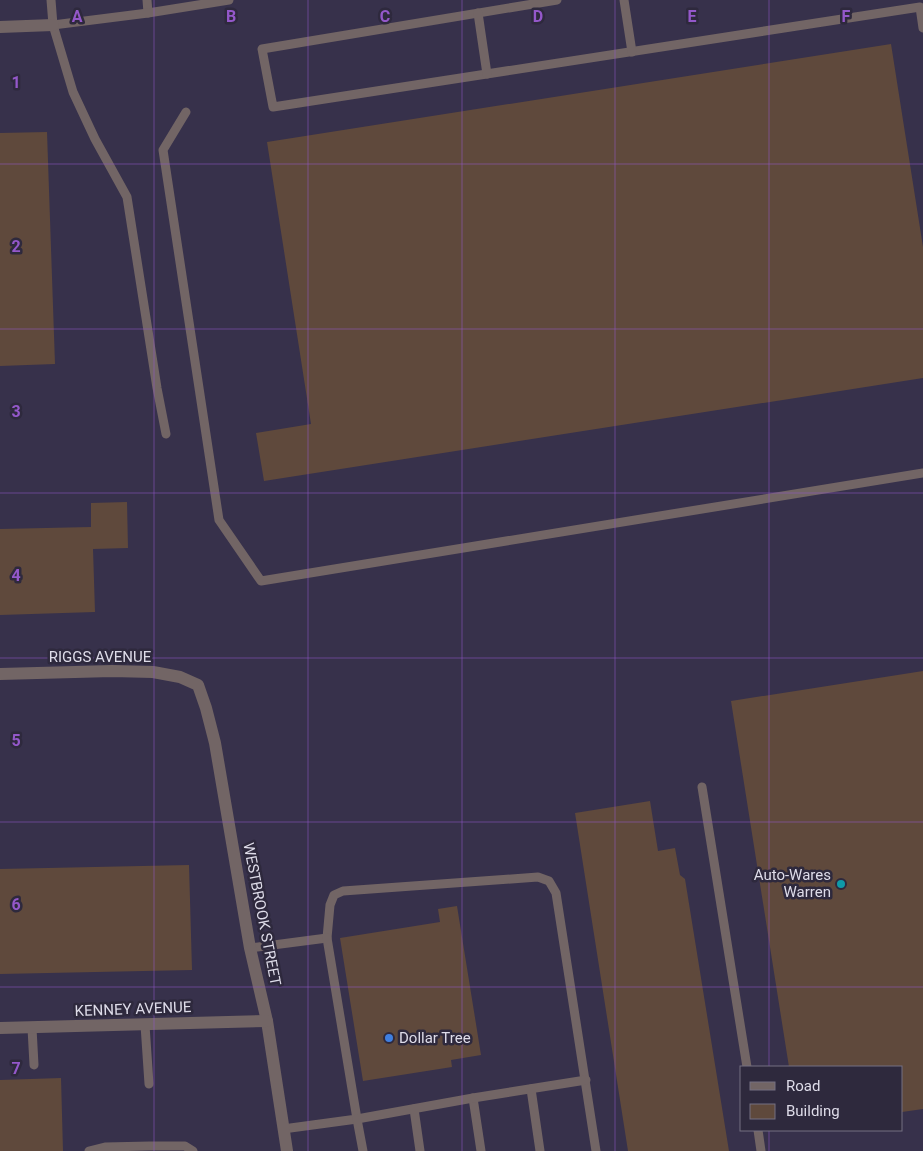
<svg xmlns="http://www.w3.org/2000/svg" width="923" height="1151" font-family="Roboto,sans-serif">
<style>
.built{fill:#37314b;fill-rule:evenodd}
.building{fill:#5f493c}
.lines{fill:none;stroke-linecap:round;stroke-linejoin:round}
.lane{stroke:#726565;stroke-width:9}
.street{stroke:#726565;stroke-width:12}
.grid{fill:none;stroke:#9458ca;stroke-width:1;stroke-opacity:0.55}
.culture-dot{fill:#0f9aa8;stroke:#2e293d;stroke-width:2}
.shop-dot{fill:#3f7fe0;stroke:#2e293d;stroke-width:2}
.labels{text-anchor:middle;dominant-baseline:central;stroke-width:5;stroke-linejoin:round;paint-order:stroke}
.street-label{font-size:15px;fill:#dedce9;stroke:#2e293d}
.poi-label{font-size:15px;fill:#dedce9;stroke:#2e293d;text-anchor:end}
.grid-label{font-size:16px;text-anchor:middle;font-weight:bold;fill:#9458ca;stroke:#2e293d;stroke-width:5;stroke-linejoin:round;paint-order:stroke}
</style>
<rect width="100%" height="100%" fill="#2e293d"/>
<!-- built -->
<path class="built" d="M0,0H923V1151H0ZM742,1067H902V1130H742Z"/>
<!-- building -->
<g class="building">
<path d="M891,44L923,247V378L264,481L256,433L311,424L267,142Z"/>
<path d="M47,132L55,364L0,366V133Z"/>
<path d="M127,502L128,548L93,549L95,612L0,615V529L91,527V503Z"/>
<path d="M923,671V1109L902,1112V1067H789L731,701Z"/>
<path d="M650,801L658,851L675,848L680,875L685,879L729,1151H628L575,813Z"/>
<path d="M189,865L192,970L0,974V869Z"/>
<path d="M457,906L481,1055L451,1060L452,1067L363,1081L340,938L440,922L438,909Z"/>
<path d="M61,1078L63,1151H0V1080Z"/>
</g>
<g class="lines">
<!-- lane -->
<g class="lane">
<path d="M51,0L53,25L73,92L95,139L127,197L157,388L166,434"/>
<path d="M147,0L148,13"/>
<path d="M557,0L262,49L273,107L920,7L923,28"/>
<path d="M624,0L632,52"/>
<path d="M478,13L487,74"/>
<path d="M53,25L148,13L229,0"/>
<path d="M186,112L163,150L219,520L261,581L923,473"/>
<path d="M702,787L747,1067"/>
<path d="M250,948L327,938L330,905L334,895L343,891L538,877L549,881L556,893L596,1151"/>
<path d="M145,1025L149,1084"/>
<path d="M32,1028L34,1065"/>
<path d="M531,1089L540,1151"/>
<path d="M473,1098L481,1151"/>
<path d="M414,1109L420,1151"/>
<path d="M283,1129L357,1119L327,938"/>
<path d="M758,1130L761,1151"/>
<path d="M89,1151L105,1147L150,1146H185L193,1151"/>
<path d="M363,1151L357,1119L473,1098L586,1080"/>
</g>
<!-- street -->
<g class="street">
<path d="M0,27L53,25"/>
<path d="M0,674L112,671L153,672L180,677L198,685L206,708L215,743L250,948L267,1021L287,1151"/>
<path d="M0,1028L267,1021"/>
</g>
</g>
<!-- grid -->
<path class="grid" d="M154,0V1151M308,0V1151M462,0V1151M615,0V1151M769,0V1067M0,164H923M0,329H923M0,493H923M0,658H923M0,822H923M0,987H923M769,1130V1151"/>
<!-- markers -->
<circle class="culture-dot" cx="841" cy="884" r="5"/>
<circle class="shop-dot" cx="389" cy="1038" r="5"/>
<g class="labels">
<!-- street labels -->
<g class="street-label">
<text x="100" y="657">RIGGS AVENUE</text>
<text transform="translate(262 914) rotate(79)">WESTBROOK STREET</text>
<text transform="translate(133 1009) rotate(-2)">KENNEY AVENUE</text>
</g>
<!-- poi labels -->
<g class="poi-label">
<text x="831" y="875">Auto-Wares<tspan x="831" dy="17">Warren</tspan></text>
<text x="399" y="1038" text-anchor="start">Dollar Tree</text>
</g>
</g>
<g class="grid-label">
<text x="77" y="22">A</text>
<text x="231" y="22">B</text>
<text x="385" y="22">C</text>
<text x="538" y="22">D</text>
<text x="692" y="22">E</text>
<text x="846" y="22">F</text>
<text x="16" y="88">1</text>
<text x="16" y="252">2</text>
<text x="16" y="417">3</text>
<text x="16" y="581">4</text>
<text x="16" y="746">5</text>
<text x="16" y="910">6</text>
<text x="16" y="1074">7</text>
</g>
<!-- legend -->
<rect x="740" y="1066" width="162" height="65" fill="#2e293d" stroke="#747182"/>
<rect x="750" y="1082" width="25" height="8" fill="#726565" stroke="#747182"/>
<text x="786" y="1091" font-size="15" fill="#dedce9">Road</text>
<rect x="750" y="1104" width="25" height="15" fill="#5f493c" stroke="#747182"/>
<text x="786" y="1116" font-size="15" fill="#dedce9">Building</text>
</svg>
